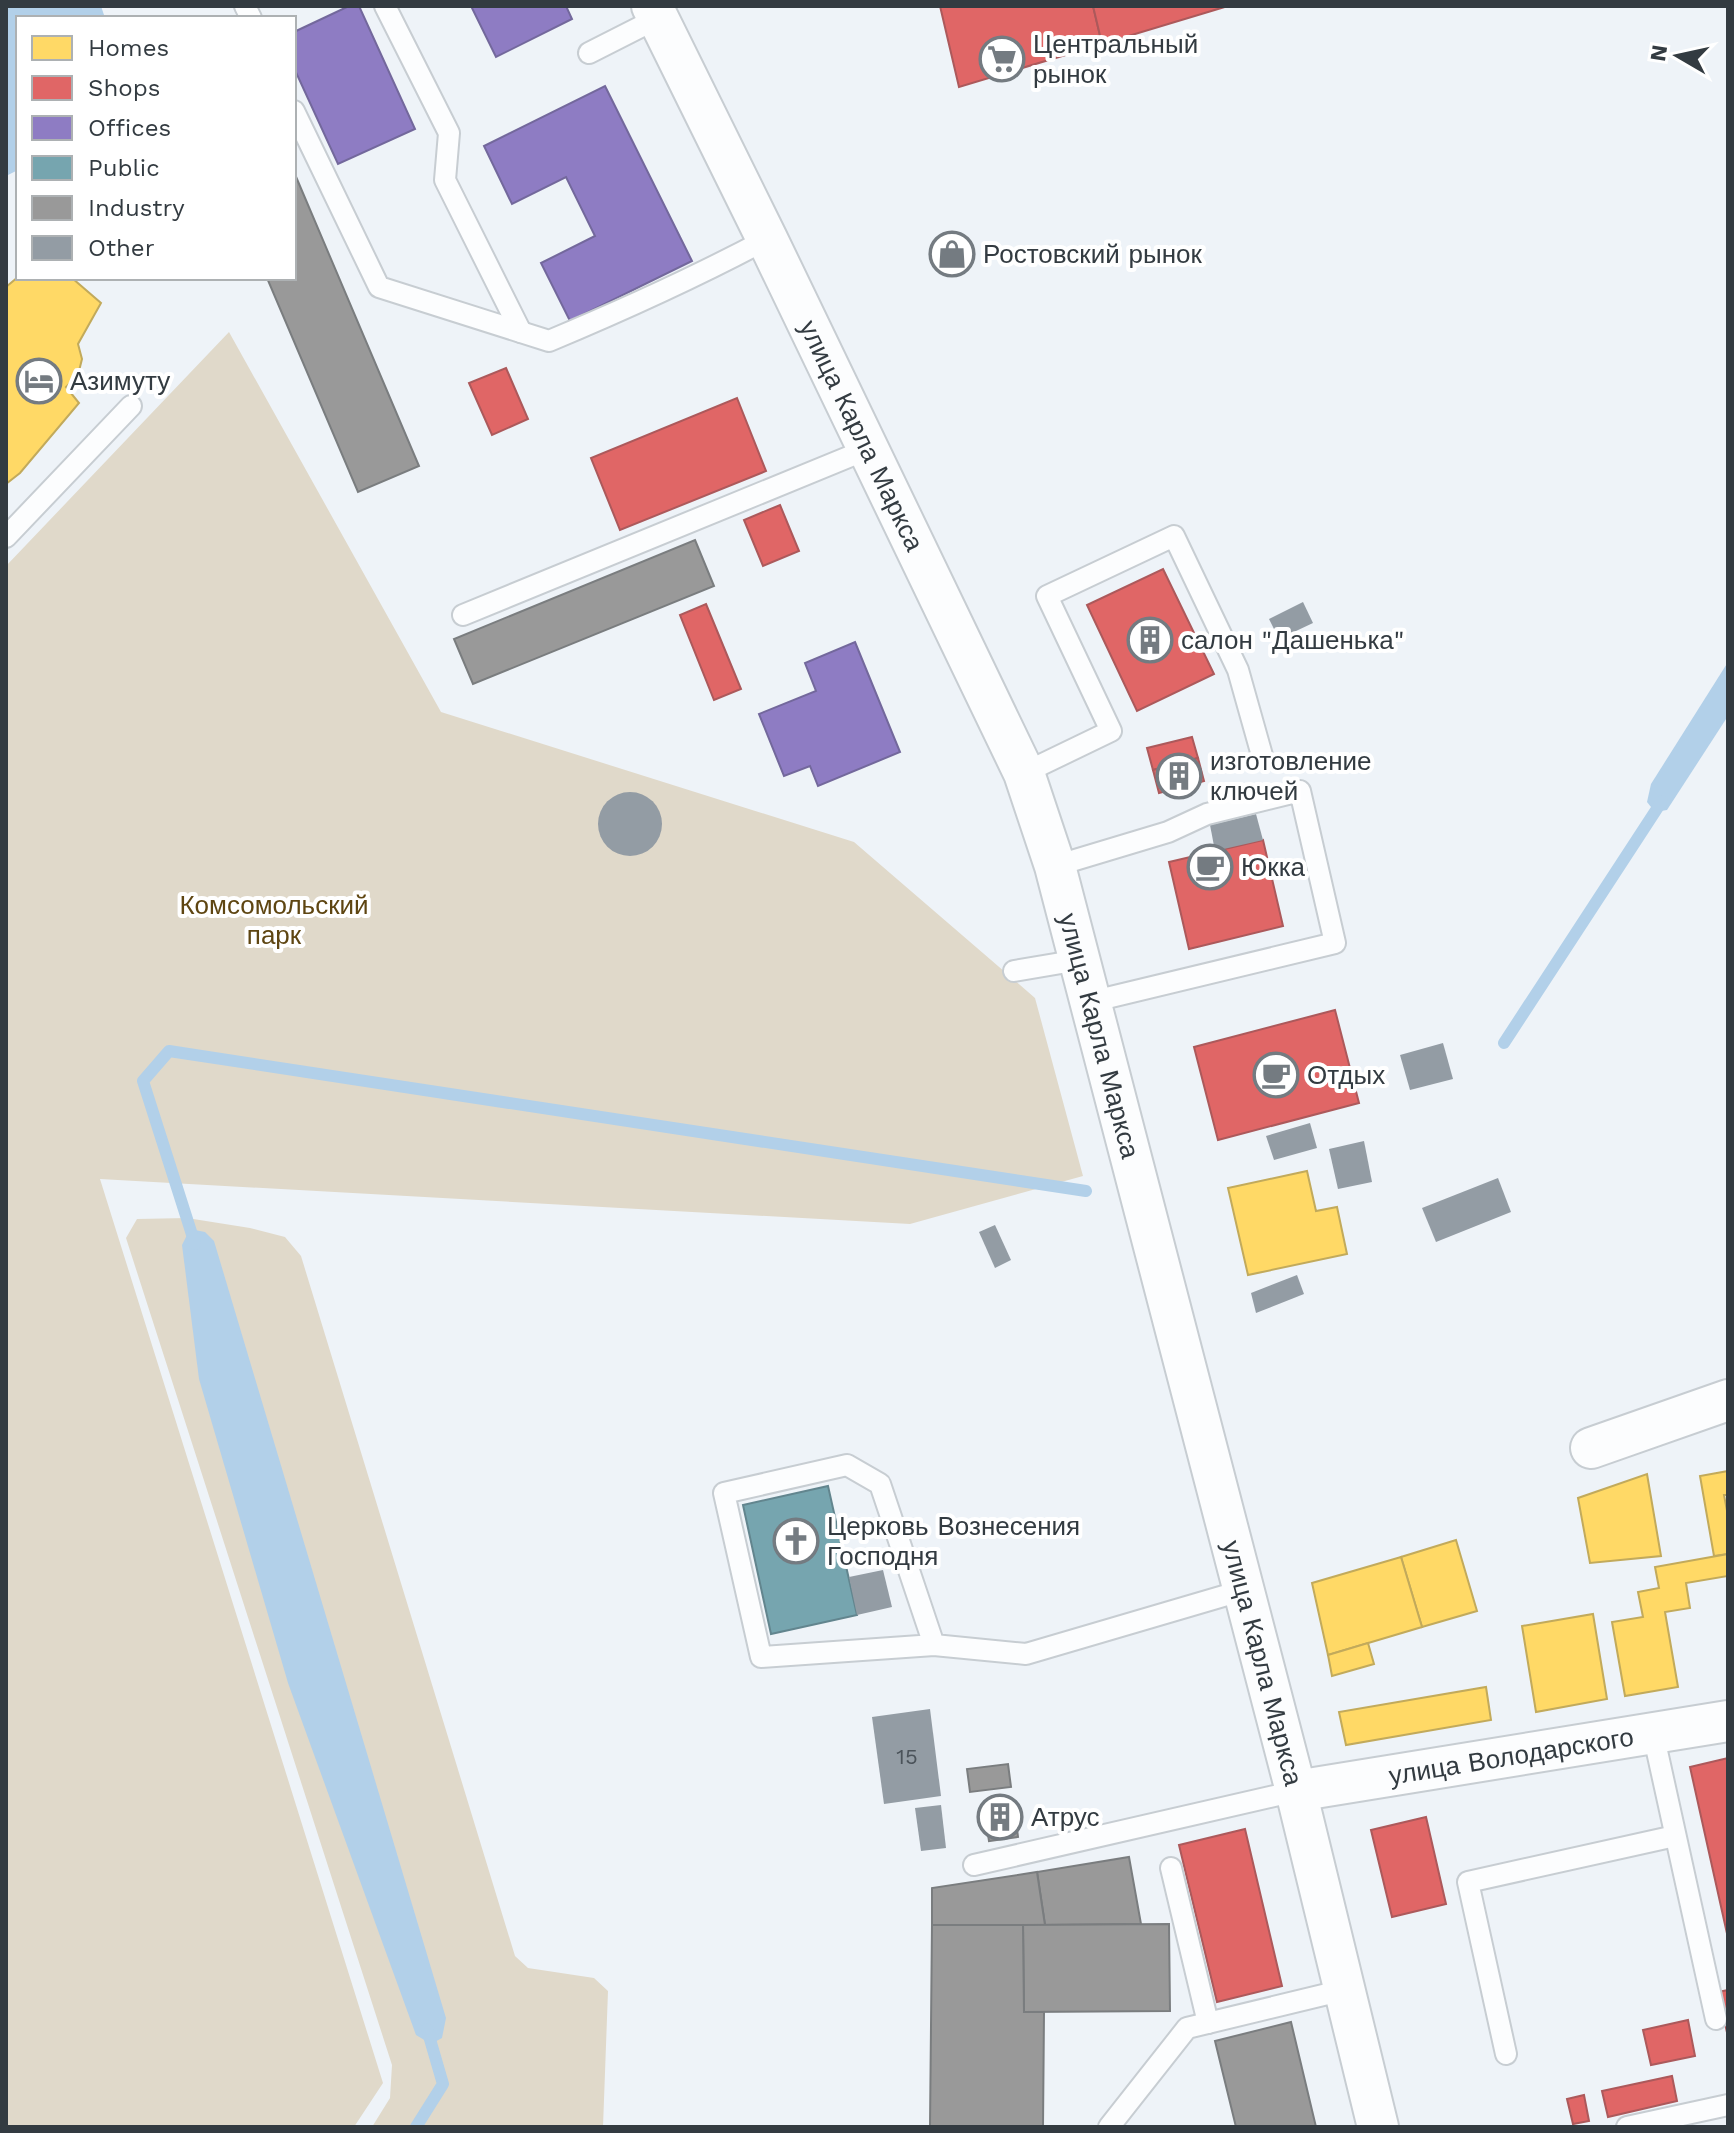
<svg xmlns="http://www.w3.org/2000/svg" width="1734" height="2133" font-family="'Work Sans',sans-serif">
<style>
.green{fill:#e0d9ca}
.water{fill:#b2d0e9}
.homes{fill:#ffd966;stroke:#c2aa5b;stroke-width:2}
.shops{fill:#e06666;stroke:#ac595b;stroke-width:2}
.offices{fill:#8e7cc3;stroke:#73689c;stroke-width:2}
.public{fill:#76a5af;stroke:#62858e;stroke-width:2}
.industry{fill:#999;stroke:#7a7d7f;stroke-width:2}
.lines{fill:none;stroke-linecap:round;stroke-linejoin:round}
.stream{stroke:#b2d0e9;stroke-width:12}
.building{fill:#939ca4}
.service-casing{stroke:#c7cdd2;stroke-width:24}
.minor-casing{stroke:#c7cdd2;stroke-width:44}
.service{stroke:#fcfdfe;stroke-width:20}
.minor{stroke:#fcfdfe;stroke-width:40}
.labels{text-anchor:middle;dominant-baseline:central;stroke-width:8;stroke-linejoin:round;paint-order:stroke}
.number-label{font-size:22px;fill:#4b535a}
.poi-label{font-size:26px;fill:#333b41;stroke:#fff;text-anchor:start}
.street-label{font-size:26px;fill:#333b41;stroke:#fff}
.park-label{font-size:26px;fill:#5e4511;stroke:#fff}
</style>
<rect width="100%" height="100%" fill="#eef3f8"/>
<!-- green -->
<g class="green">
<path d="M229,332L441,712L854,842L1035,998L1083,1176L910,1224L100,1179L383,2083L354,2127H6V566Z"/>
<path d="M187,1218L250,1228L285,1237L301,1256L515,1956L528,1968L594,1978L608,1991L603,2127H372L390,2098L392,2065L126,1238L137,1219Z"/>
</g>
<!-- water -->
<g class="water">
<path d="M6,6H101L105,18H18V170L6,176Z"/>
<path d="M1728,662V716L1667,810L1655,812L1647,802L1651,784Z"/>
<path d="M190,1229L205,1232L214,1241L446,2018L442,2038L431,2044L416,2035L288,1683L199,1379L182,1245Z"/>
</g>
<!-- homes -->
<g class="homes">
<path d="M18,277L72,278L101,303L78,344L82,359L78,375L66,387L79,403L20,473L6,484V287Z"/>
<path d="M1307,1171L1316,1211L1337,1207L1347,1254L1248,1275L1228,1188Z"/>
<path d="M1728,1471V1495H1724L1728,1516V1554L1714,1556L1700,1476Z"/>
<path d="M1647,1474L1661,1556L1590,1563L1578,1498Z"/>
<path d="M1456,1540L1477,1611L1422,1627L1401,1557Z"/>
<path d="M1728,1554V1576L1686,1583L1690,1608L1665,1612L1678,1687L1625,1696L1612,1622L1643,1617L1638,1592L1659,1588L1655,1567Z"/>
<path d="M1401,1557L1422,1627L1328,1655L1312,1583Z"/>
<path d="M1593,1614L1607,1699L1536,1712L1522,1626Z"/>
<path d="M1368,1643L1374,1664L1332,1676L1328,1655Z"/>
<path d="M1486,1687L1491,1720L1346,1745L1339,1712Z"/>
</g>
<!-- shops -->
<g class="shops">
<path d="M940,6H1093L1102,44L959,87Z"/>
<path d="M1093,6H1228L1102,44Z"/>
<path d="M506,368L528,419L492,435L469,383Z"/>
<path d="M737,398L766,471L620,530L591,458Z"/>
<path d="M780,505L799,551L763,566L744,520Z"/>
<path d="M1163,569L1214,674L1137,711L1087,605Z"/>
<path d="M706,604L741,689L714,700L680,615Z"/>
<path d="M1192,737L1198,758L1153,770L1147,748Z"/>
<path d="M1198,758L1204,781L1159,793L1153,770Z"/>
<path d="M1263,840L1283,926L1189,949L1169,862Z"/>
<path d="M1335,1010L1359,1103L1218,1140L1194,1047Z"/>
<path d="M1728,1758V1938L1690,1767Z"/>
<path d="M1426,1817L1446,1904L1392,1917L1371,1830Z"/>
<path d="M1245,1829L1282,1986L1217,2002L1179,1845Z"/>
<path d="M1728,1990V2037L1718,1992Z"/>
<path d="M1688,2020L1695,2056L1651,2065L1643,2030Z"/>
<path d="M1672,2076L1677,2101L1608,2117L1602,2091Z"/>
<path d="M1584,2095L1589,2121L1573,2124L1567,2099Z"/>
</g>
<!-- offices -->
<g class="offices">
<path d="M349,6H359L415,129L338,164L294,68V32Z"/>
<path d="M471,6H566L572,19L496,57Z"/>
<path d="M605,86L692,261L570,321L541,263L595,236L566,177L512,204L484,146Z"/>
<path d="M855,642L900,752L818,786L810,766L784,776L759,714L816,691L805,663Z"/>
</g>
<!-- public -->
<path class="public" d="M828,1486L857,1615L771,1634L743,1505Z"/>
<!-- industry -->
<g class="industry">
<path d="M294,172L419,466L358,492L267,278H294Z"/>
<path d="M695,540L714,586L473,684L454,639Z"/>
<path d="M1008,1764L1011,1787L970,1792L967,1769Z"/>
<path d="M1014,1805L1018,1837L989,1841L984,1808Z"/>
<path d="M1129,1857L1141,1924L1045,1925L1037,1872Z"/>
<path d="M1037,1872L1045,1925H932V1888Z"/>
<path d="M1169,1924L1170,2011L1024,2012L1023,1925Z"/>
<path d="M932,1925H1023L1024,2012H1044L1043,2127H930Z"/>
<path d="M1291,2022L1316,2127H1236L1215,2041Z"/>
</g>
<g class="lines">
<!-- stream -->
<g class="stream">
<path d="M1504,1043L1662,801"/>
<path d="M195,1244L143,1081L169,1051L1086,1191"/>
<path d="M416,2127L443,2084L427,2029"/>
</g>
</g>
<!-- building -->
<g class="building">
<path d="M1303,602L1313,623L1279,639L1269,619Z"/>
<circle cx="630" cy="824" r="32"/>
<path d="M1256,814L1263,840L1215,851L1210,825Z"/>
<path d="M1443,1043L1453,1079L1410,1090L1400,1055Z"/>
<path d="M1310,1123L1317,1148L1274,1160L1266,1136Z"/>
<path d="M1364,1141L1372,1182L1338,1189L1329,1149Z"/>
<path d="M1498,1178L1511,1212L1436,1242L1422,1208Z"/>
<path d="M995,1225L1011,1260L995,1268L979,1232Z"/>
<path d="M1297,1275L1304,1294L1256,1313L1251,1293Z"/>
<path d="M883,1570L892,1607L857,1615L849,1577Z"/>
<path d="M930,1709L941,1796L884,1804L872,1717Z"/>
<path d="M941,1805L946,1848L921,1851L915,1808Z"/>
</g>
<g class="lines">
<!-- service casing -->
<g class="service-casing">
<g id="service">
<path d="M245,6L251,18"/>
<path d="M385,6L449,133L445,180L521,332"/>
<path d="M589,53L658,18"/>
<path d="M294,111L379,287L549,341C623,310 696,277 767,239"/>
<path d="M6,537L131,406"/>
<path d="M463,615L868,449"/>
<path d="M1024,773L1111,731L1047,596L1174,536L1238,670L1263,759"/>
<path d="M1055,866L1168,832L1207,814L1300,791L1335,943L1090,1002"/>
<path d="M1014,971L1079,960"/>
<path d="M934,1645L880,1484L847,1465L724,1493L761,1657L934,1645L1026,1654L1244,1590"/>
<path d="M1653,1733L1716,2019"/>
<path d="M974,1865L1296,1791"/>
<path d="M1171,1868L1208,2023"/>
<path d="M1506,2054L1468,1882L1675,1836"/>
<path d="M1109,2127L1187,2028L1344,1990"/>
<path d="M1627,2127L1728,2105"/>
</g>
</g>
<!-- minor casing -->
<g class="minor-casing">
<g id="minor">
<path id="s1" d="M652,6L767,239L1024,773L1055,866L1296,1791L1378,2127"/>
<path d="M1591,1448L1728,1400"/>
<path id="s2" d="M1296,1791L1728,1721"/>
</g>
</g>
<!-- service -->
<use href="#service" class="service"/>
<!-- minor -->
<use href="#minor" class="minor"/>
</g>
<!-- icons -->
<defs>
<g id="supermarket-ring" transform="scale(2.3)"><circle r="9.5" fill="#fff" stroke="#747b81" stroke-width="1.5"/><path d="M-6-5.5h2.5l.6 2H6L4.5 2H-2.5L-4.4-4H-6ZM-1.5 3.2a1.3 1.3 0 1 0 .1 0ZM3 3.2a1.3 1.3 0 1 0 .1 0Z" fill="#747b81"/></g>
<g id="shop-ring" transform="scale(2.3)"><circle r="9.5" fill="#fff" stroke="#747b81" stroke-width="1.5"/><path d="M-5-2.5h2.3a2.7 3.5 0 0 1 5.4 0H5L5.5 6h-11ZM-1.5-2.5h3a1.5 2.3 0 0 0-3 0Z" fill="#747b81"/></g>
<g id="hotel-ring" transform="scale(2.3)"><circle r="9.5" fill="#fff" stroke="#747b81" stroke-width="1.5"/><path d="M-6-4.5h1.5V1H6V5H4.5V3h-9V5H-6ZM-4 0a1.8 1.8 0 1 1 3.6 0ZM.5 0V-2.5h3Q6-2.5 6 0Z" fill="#747b81"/></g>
<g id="building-ring" transform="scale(2.3)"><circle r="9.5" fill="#fff" stroke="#747b81" stroke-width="1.5"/><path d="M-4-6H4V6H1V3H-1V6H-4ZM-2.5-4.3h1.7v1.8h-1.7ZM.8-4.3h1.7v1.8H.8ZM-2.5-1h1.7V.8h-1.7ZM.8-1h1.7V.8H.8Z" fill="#747b81"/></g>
<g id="cafe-ring" transform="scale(2.3)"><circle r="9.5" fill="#fff" stroke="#747b81" stroke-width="1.5"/><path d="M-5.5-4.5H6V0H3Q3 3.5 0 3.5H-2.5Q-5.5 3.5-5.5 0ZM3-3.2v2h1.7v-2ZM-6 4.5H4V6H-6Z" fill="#747b81"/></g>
<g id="church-ring" transform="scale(2.3)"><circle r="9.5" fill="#fff" stroke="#747b81" stroke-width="1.5"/><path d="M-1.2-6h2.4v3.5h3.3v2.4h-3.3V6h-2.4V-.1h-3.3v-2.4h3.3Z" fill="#747b81"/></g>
</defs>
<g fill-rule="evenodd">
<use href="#supermarket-ring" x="1002" y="59"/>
<use href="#shop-ring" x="952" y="254"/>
<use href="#hotel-ring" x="39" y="381"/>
<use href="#building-ring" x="1150" y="640"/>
<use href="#building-ring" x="1179" y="776"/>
<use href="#cafe-ring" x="1210" y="867"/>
<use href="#cafe-ring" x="1276" y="1075"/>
<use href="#church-ring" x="796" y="1541"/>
<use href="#building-ring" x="1000" y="1817"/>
</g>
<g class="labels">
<!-- number labels -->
<g class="number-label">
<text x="907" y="1756">15</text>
</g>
<!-- poi labels -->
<g class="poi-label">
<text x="1033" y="44">Центральный<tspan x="1033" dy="30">рынок</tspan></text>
<text x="983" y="254">Ростовский рынок</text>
<text x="70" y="381">Азимуту</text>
<text x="1181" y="640">салон "Дашенька"</text>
<text x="1210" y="761">изготовление<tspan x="1210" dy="30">ключей</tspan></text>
<text x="1241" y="867">Юкка</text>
<text x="1307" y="1075">Отдых</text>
<text x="827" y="1526">Церковь Вознесения<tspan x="827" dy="30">Господня</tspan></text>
<text x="1031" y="1817">Атрус</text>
</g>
<!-- street labels -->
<g class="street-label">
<text stroke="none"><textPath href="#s1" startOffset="478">улица Карла Маркса</textPath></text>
<text stroke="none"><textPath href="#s1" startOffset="1126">улица Карла Маркса</textPath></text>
<text stroke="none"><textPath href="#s1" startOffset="1774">улица Карла Маркса</textPath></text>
<text stroke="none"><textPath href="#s2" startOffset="218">улица Володарского</textPath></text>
</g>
<!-- park labels -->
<g class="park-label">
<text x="274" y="905">Комсомольский<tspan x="274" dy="30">парк</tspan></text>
</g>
</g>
<!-- border -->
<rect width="1734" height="2133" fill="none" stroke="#333b41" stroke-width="16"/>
<!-- legend -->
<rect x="16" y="16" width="280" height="264" fill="#ffffff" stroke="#adb1b3" stroke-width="2"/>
<rect x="32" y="36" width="40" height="24" fill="#ffd966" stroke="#adb1b3" stroke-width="2"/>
<text x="88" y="56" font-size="24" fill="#333b41">Homes</text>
<rect x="32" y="76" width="40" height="24" fill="#e06666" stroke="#adb1b3" stroke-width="2"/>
<text x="88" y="96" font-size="24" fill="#333b41">Shops</text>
<rect x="32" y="116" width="40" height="24" fill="#8e7cc3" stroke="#adb1b3" stroke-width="2"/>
<text x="88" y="136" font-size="24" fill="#333b41">Offices</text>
<rect x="32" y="156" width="40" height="24" fill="#76a5af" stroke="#adb1b3" stroke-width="2"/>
<text x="88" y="176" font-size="24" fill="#333b41">Public</text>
<rect x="32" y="196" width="40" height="24" fill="#999999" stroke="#adb1b3" stroke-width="2"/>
<text x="88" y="216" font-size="24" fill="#333b41">Industry</text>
<rect x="32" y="236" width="40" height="24" fill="#939ca4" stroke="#adb1b3" stroke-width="2"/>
<text x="88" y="256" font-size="24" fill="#333b41">Other</text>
<!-- north arrow -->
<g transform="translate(1678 56) rotate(279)" stroke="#ffffff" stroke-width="6" paint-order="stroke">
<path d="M0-6L14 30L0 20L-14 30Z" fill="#333b41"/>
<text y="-12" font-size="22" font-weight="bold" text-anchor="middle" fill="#333b41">N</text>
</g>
</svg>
